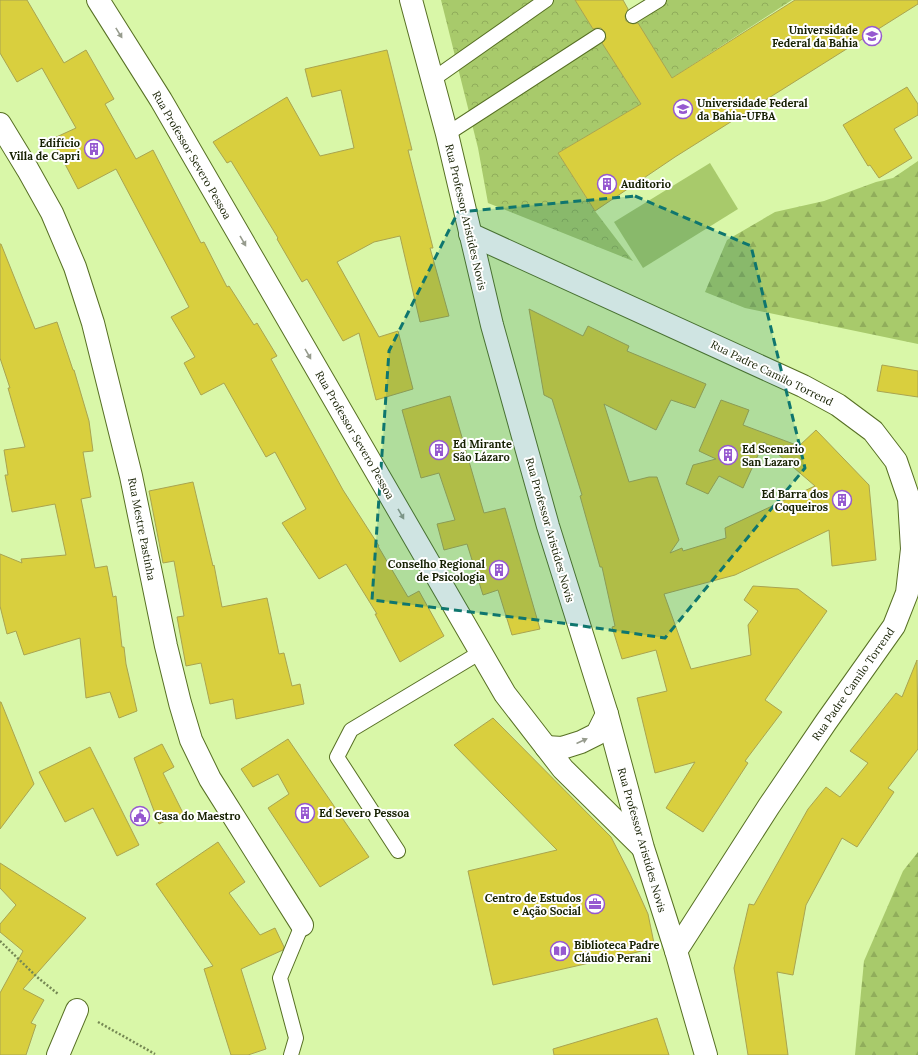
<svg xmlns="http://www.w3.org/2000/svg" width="918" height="1055" font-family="Lora,serif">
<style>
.grass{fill:#a8ca6b}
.forest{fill:url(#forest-firs)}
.park{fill:url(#park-crowns)}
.building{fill:#d9cf3e;stroke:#a9a450}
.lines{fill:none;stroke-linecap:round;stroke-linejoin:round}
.service-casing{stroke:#577024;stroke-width:16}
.minor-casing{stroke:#577024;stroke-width:24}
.path{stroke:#758853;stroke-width:2.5;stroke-dasharray:2 2;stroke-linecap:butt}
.service{stroke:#fff;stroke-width:14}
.minor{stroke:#fff;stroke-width:22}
.oneway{fill:#969b8d}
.marked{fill:#0f766e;fill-opacity:0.2;stroke:#0f766e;stroke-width:3;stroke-dasharray:8 5;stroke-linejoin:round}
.labels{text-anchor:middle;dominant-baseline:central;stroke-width:4;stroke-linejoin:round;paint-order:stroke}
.poi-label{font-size:11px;font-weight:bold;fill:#162002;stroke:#fff;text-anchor:start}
.street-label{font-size:11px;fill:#162002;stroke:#fff}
</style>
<defs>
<pattern id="forest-firs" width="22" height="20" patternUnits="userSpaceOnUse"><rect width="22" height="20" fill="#a8ca6b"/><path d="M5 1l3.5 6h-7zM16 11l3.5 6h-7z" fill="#90ad5b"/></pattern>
<pattern id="park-crowns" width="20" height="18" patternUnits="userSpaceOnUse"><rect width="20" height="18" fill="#a8ca6b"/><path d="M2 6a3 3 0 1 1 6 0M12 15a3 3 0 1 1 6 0" fill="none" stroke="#90ad5b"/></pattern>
</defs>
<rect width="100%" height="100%" fill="#d9f7a8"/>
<!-- grass -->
<path class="grass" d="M710,163L738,209L643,268L614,222Z"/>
<!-- forest -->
<g class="forest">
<path d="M918,161V344L745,308L705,292L727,240L775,212L824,201L876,182L893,178Z"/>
<path d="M918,852V1055H855L864,961L903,871Z"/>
</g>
<!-- park -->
<g class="park">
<path d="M441,0H575L641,104L558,153L595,211L633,261L488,203L478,148Z"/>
<path d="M645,0H792L672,78L629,10Z"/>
</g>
<!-- building -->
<g class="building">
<path d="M0,0H27L64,63L86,50L114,99L105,104L136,159L153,150L201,243L204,242L227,287L229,286L254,325L257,323L277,356L271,359L343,490L379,546H378L408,597L419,591L444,636L400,662L375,614H377L346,564L319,579L282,523L306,509L275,452L266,457L224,383L201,395L184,363L195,357L171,317L189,307L116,169L78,189L52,139L76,128L42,68L17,82L0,53Z"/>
<path d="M575,0H623L628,9L625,16L626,21L633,24L638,23L672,78L795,0H918V4L675,157L595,211L558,153L641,104L602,43L606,39L605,32L601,28H597L593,29Z"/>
<path d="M387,50L412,150H408L433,248H430L449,316L420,322L400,236L374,242L337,262L379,337L398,331L413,389L376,400L359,333L343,341L307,279L302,282L277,239L278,238L231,161L227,163L213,142L287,97L320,156L354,148L341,90L312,97L305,69Z"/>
<path d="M907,87L918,104V115L894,129L912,158L879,178L870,165L868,166L843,125Z"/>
<path d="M0,244H1L35,329L57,322L73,370H74L89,421L93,451L83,452L91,497L81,499L95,568L107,566L113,597L116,596L122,647H124L126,664L137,711L119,718L110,692L86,698L80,638L24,655L16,631L7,634L0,606V554L22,563L21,559L66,555L55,504L12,512L5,475H8L4,450L25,447L8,388H10L0,358Z"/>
<path d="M529,309L583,336L588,326L629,346L627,351L706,384L695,408L671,400L656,430L604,404L629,482L649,477H657L679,540L670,553L682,548L683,551L726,538L725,528L815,486L764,442L743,488L719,476L708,494L686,484L693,465L716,459L699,451L721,400L749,410L743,425L799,446L816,430L869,485L876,560L832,566L829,530L735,575L664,594L691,669L751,655L748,625L758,611L744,600L753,586L798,589L827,611L765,700L782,712L745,761L748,763L703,832L666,808L695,762L655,773L637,698L667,691L656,650L622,659L612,627L615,626L602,567H600L580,496L582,495L552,399L544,395Z"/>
<path d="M882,365L918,371V397L877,391Z"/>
<path d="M450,396L484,513L505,508L540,629L512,635L498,590L483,595L467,544L444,550L437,524L455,520L439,473L421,478L402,410Z"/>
<path d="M193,482L213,566L214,565L222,607L267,598L279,654L284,653L292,686L300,684L304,704L236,719L233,699L210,704L201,663L186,666L177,617L184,616L174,561L163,563L149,491Z"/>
<path d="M917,660L918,749L888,788L894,792L857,847L842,838L806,905L793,975L777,972L788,1055H748L734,968L749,904L754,905L808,809L826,787L840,797L868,763L850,751L896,693L902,697Z"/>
<path d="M0,702H1L34,784L0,829Z"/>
<path d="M493,718L611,837L630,874L648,914L655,948L493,985L468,871L557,850L454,745Z"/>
<path d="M288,739L369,857L320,887L268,808L289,794L278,774L253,787L241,769Z"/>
<path d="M162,744L174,767L163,773L183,813L159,824L134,758Z"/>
<path d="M90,747L139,845L117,856L93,808L65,822L39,772Z"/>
<path d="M218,842L245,882L229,893L260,935L275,928L284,947L283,950L241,969L266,1049L248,1055H231L204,969L213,966L156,884Z"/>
<path d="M0,863L86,918L23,989L44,1000L31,1023L36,1025L26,1055H0V993L23,951L0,932V924L16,905L0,888Z"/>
<path d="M657,1018L669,1055H554L553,1049Z"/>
</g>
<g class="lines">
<!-- service casing -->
<g class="service-casing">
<g id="service">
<path d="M633,16L659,0"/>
<path d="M432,80L546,0"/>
<path d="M447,134L598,36"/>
<path d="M398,851L337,757L351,730L481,652"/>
<path d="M291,1055L296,1038L280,978L302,925"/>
</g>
</g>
<!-- minor casing -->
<g class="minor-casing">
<g id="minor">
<path d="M98,0L161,100L505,694L563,769L642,847"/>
<path d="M411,0L447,134L492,325L548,526L607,714L643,848L676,951L706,1055"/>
<path d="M0,124L28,170L52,213L75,267L93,323L131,476L166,646L180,703L191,740L210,779L302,925"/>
<path d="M470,234L803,386L838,405L873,431L896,461L909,499L912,549L907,593L894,626L826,722L769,806L676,951"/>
<path d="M546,747L562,748L581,742L597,734L607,714"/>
<path d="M58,1055L77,1010"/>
</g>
</g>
<!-- path -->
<g class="path">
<path d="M0,941L37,977L58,994"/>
<path d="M98,1022L155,1054"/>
</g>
<!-- service -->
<use href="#service" class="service"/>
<!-- minor -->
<use href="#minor" class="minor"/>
</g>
<!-- one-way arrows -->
<defs><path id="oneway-solid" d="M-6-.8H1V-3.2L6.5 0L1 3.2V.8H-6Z"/></defs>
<g class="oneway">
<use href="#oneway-solid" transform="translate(119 33) rotate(58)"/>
<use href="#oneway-solid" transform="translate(243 241) rotate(60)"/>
<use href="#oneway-solid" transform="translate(308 354) rotate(60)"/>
<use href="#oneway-solid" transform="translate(401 514) rotate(60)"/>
<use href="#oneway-solid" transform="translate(582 741) rotate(-24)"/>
</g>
<!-- marked area -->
<path class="marked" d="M635,196L751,246L805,468L665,638L562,623L372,600L389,351L458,212Z"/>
<!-- icons -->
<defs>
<g id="university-ring" transform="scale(1)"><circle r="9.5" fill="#fff" stroke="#9659d0" stroke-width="1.5"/><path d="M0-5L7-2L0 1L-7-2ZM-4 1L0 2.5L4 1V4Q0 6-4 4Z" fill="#9659d0"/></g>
<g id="building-ring" transform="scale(1)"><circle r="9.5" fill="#fff" stroke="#9659d0" stroke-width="1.5"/><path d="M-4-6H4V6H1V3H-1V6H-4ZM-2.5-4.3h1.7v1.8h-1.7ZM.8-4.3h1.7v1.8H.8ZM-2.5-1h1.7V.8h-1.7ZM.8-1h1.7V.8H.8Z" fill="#9659d0"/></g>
<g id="civic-ring" transform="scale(1)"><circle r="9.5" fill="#fff" stroke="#9659d0" stroke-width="1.5"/><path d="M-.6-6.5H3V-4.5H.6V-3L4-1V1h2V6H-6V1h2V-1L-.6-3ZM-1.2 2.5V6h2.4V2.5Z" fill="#9659d0"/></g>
<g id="office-ring" transform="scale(1)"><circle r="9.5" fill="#fff" stroke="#9659d0" stroke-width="1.5"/><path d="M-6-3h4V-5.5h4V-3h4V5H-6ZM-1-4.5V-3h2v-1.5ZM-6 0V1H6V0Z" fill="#9659d0"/></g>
<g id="library-ring" transform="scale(1)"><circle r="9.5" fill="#fff" stroke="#9659d0" stroke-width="1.5"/><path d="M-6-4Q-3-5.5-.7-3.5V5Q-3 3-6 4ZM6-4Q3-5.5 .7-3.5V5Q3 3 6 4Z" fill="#9659d0"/></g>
</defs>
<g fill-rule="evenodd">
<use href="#university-ring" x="872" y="36"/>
<use href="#university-ring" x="683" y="109"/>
<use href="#building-ring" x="94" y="149"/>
<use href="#building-ring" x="607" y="184"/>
<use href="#building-ring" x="439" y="450"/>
<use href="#building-ring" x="728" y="455"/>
<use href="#building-ring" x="842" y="500"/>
<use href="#building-ring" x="499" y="570"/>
<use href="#building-ring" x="305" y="813"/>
<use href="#civic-ring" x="140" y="816"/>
<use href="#office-ring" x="595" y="904"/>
<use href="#library-ring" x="560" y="951"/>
</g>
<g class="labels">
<!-- poi labels -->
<g class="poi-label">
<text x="858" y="30" text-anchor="end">Universidade<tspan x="858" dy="13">Federal da Bahia</tspan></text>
<text x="697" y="103">Universidade Federal<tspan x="697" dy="13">da Bahia-UFBA</tspan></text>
<text x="80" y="143" text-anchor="end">Edifício<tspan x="80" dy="13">Villa de Capri</tspan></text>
<text x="621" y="184">Auditorio</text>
<text x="453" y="444">Ed Mirante<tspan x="453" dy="13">São Lázaro</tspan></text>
<text x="742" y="449">Ed Scenario<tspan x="742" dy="13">San Lazaro</tspan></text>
<text x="828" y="494" text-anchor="end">Ed Barra dos<tspan x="828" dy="13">Coqueiros</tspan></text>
<text x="485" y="564" text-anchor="end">Conselho Regional<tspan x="485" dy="13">de Psicologia</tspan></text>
<text x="319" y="813">Ed Severo Pessoa</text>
<text x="154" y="816">Casa do Maestro</text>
<text x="581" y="898" text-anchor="end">Centro de Estudos<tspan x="581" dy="13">e Ação Social</tspan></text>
<text x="574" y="945">Biblioteca Padre<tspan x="574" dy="13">Cláudio Perani</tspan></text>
</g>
<!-- street labels -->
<g class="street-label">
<text transform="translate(192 155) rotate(60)">Rua Professor Severo Pessoa</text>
<text transform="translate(466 217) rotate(77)">Rua Professor Aristides Novis</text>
<text transform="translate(772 373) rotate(26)">Rua Padre Camilo Torrend</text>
<text transform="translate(355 435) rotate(60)">Rua Professor Severo Pessoa</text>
<text transform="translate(142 529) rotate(79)">Rua Mestre Pastinha</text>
<text transform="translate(550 530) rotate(74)">Rua Professor Aristides Novis</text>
<text transform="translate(853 684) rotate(-55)">Rua Padre Camilo Torrend</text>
<text transform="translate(642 840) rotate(74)">Rua Professor Aristides Novis</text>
</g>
</g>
</svg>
